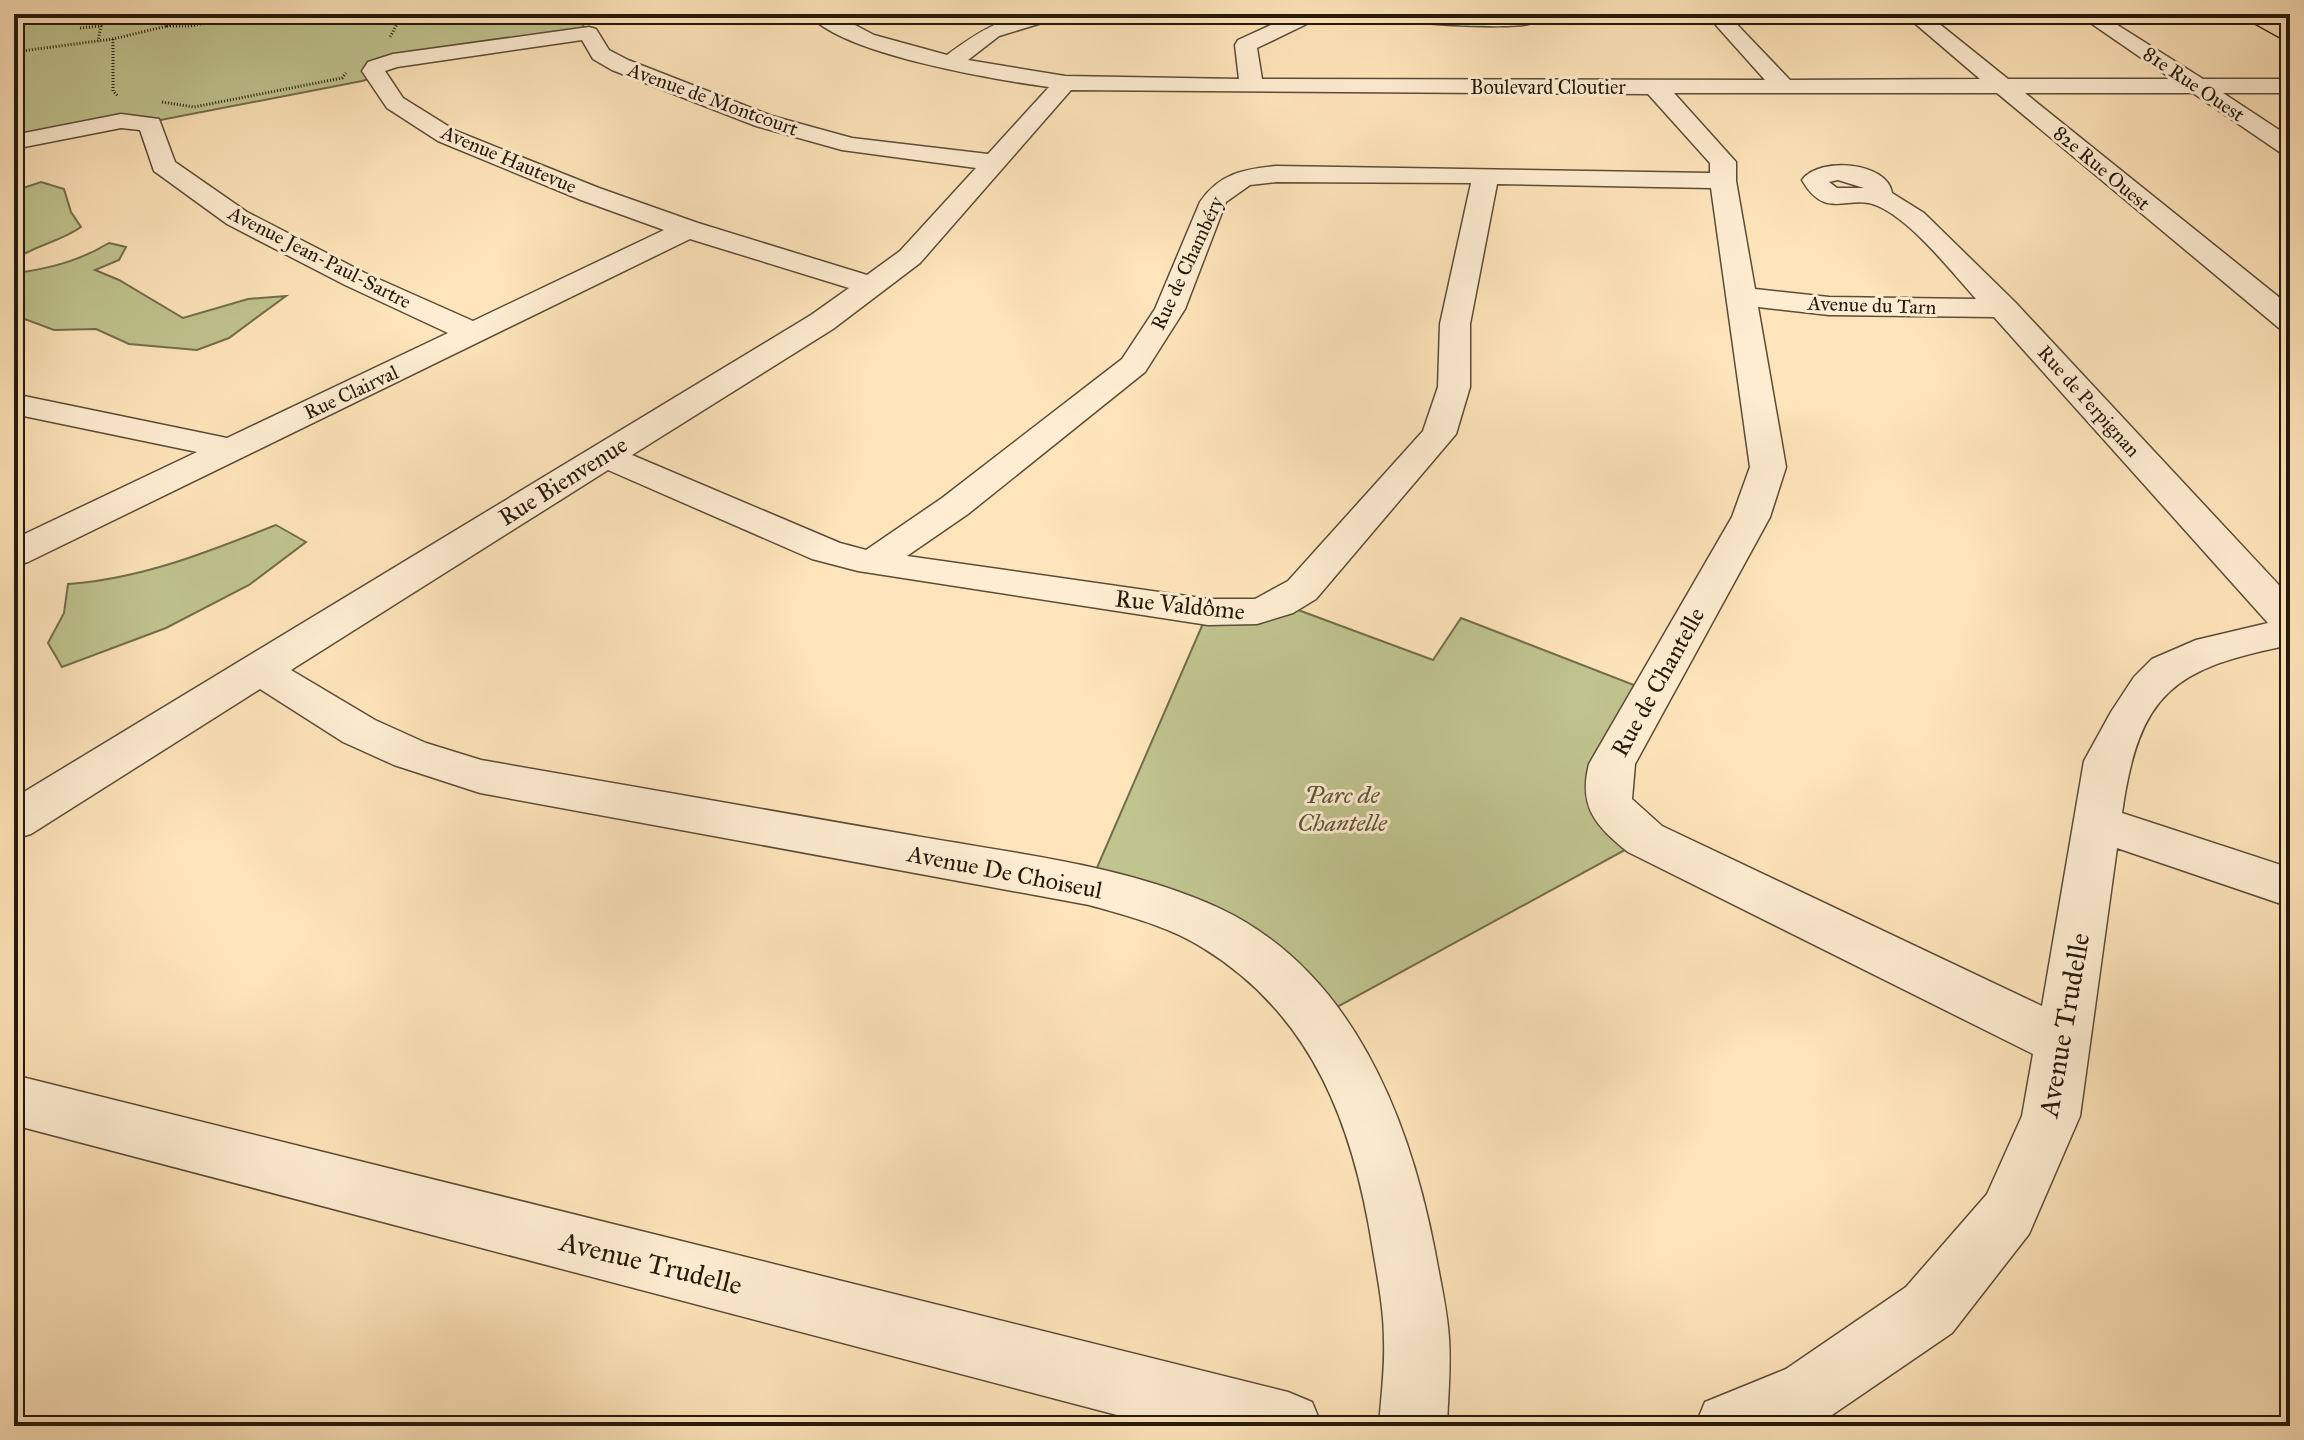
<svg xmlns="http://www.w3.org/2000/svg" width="2304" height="1440" font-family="'IM FELL Great Primer',serif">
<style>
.green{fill:#c0c48f;stroke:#726e4d;stroke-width:2}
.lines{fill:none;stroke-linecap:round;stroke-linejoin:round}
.minor-casing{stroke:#5b4c37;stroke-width:3}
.major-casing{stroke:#25190b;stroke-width:3}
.path{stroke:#25190b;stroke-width:3;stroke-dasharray:1 2;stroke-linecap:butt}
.minor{fill:#feedd2;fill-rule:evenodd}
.major{fill:#fee4ba;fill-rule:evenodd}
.labels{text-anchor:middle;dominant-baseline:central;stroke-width:6;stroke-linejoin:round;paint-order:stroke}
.far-street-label{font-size:20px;fill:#25190b;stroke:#feedd2}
.street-label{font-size:24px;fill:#25190b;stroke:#feedd2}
.park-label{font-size:24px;font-style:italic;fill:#5b5539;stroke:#feedd2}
.near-street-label{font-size:28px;fill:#25190b;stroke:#feedd2}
</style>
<rect width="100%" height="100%" fill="#fee4ba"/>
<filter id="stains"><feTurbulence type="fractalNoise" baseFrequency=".0025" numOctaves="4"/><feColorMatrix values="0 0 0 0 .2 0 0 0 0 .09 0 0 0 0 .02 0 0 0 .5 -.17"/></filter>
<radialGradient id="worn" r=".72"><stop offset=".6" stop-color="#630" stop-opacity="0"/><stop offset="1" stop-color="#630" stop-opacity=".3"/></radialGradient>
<!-- green -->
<g class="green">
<path d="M14,14H574L589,33L393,61L376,77L362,81L145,123L14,142Z"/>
<path d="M41,182L64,189L71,212L81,227C60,242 35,245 14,260V191Z"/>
<path d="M109,243L126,247L119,260L95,270L119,280L183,318L248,299L286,296L229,338L197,350L129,344L96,329L54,330L14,315V282L17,279L14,270L17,273C51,268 79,261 109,243Z"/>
<path d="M276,525L306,542L249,585L166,628L62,667L48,643L64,613L68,584C141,579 208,552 276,525Z"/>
<path d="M1282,604L1433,660L1461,618L1652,692L1612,764L1645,839L1317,1018L1279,976L1089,886L1208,612Z"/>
</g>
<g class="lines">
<!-- minor casing -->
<g class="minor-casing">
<g id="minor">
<path d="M809,14H834L874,35L947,55C989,24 1008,14 1061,14L1058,18L999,36L968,60L1065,76L1239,79L1235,45L1238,40L1295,14H1322L1319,18L1257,48L1262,79L1765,80L1706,14H1727L1790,80L1980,79L1904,14H1927L2008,79H2172L2092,24L2089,20L2092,16L2100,14L2203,79H2290V93H2223L2290,137V155L2281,153L2193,93H2025L2290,306V330L2279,328L1997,93H1674L1736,162V181L1755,289L1829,297L1976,299C1950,270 1913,222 1878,206C1849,193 1826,222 1802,180C1819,156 1888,162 1892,193L1924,213L2015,302L2290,597V645C2174,668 2139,692 2122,813L2290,868V907L2117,848L2080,1116L2029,1234L1952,1333L1832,1415L1808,1426H1695L1705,1402L1786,1369L1906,1287L1987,1194L2022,1116L2033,1054L1628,852C1596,826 1578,807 1589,764L1732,517L1750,467L1711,188L1497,184L1470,324V387L1456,434L1316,599L1293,613L1257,624L1208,625L858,571L812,559L608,470L291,670L375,720L426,743L481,760C626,785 771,811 916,836C1017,854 1125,865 1219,908C1351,970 1409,1116 1435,1251C1440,1280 1447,1308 1449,1338C1451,1367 1448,1397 1447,1426H1379C1381,1398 1385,1369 1384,1341C1384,1310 1378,1280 1373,1250C1354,1128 1314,1016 1203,948C1168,926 1128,916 1089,905L480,793L394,765L343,742L260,689L31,834L14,839V798L811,315L849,288L690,239L28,562L14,566V539L197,452L14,414V394L227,438L448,333L345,285L227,224L154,171L140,130L121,128L14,149V135L121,114L159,119L175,162L247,212L365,273L473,321L664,230L581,200L438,141L387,108L362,71L368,62L393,54L589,27L596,29L609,50L628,60L772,116L852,138L988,154L1049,87C997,80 840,54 809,14ZM582,40L593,59L612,70L756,126L842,150L976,168L900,251L867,275L698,223L599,188L456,131L403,98L385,71L397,67ZM1071,90L1648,94L1710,163V173L1276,166C1243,169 1219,174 1200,202L1155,309L1122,359L942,498L866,550L840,543L632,455L833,329L920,263ZM1838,180L1864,188H1837L1829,182ZM1276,182L1471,183L1440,324L1438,387L1423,431L1288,581L1255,599H1208L907,556L968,514L1145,372L1185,309L1226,202L1250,185ZM1758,307L1829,315L1994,317L2268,623L2196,640L2152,659L2134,677L2111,712L2084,761L2042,1006L1662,826L1632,799L1635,764L1770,517L1786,467Z"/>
<path d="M1383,14H1543C1539,19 1535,23 1528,24C1509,29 1393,25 1383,14Z"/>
<path d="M14,1075L1288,1392L1312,1402L1322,1426H1159L14,1125Z"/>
</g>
</g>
<!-- major casing -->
<g class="major-casing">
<path id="major" d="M2238,14H2263L2290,28V43Z"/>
</g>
<!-- path -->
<g class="path">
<path d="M164,14L170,19H177"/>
<path d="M177,14L182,17L177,19L179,21L167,26H190L243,15"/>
<path d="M388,14L397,24L390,37"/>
<path d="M243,15L244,22L303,14"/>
<path d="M14,16L32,14"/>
<path d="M80,28L101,26L98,41"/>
<path d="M113,39V91L118,96"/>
<path d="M14,52L113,39L167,26"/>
<path d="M162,102L194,107L342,78L346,73"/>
</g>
<!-- minor -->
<use href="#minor" class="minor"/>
<!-- major -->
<use href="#major" class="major"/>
</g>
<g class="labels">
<!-- far-street labels -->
<g class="far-street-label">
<text transform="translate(2194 84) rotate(34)">81e Rue Ouest</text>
<text x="1548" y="87">Boulevard Cloutier</text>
<text transform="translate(713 99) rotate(20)">Avenue de Montcourt</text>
<text transform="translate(509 159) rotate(23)">Avenue Hautevue</text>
<text transform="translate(2102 168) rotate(40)">82e Rue Ouest</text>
<text transform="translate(320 257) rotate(27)">Avenue Jean-Paul-Sartre</text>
<text transform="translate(1187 263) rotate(-65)">Rue de Chambéry</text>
<text transform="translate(1872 305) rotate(2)">Avenue du Tarn</text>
<text transform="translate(351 392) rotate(-25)">Rue Clairval</text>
<text transform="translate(2089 401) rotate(48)">Rue de Perpignan</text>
</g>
<!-- street labels -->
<g class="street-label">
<text transform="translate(563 481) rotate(-32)">Rue Bienvenue</text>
<text transform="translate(1180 605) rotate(6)">Rue Valdôme</text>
<text transform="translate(1658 682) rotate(-61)">Rue de Chantelle</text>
<text transform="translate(1005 872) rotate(11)">Avenue De Choiseul</text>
</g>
<!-- park labels -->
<g class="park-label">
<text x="1342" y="795">Parc de<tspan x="1342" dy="28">Chantelle</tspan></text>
</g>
<!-- near-street labels -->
<g class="near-street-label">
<text transform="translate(2064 1025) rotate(-80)">Avenue Trudelle</text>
<text transform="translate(651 1263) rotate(14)">Avenue Trudelle</text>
</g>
</g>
<!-- margin -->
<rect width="2304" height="1440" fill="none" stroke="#fee4ba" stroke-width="48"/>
<rect x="16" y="16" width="2272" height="1408" fill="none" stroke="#25190b" stroke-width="4"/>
<rect x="24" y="24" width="2256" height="1392" fill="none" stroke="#25190b" stroke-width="2"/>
<rect width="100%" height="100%" filter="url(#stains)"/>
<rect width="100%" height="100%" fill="url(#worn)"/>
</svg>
